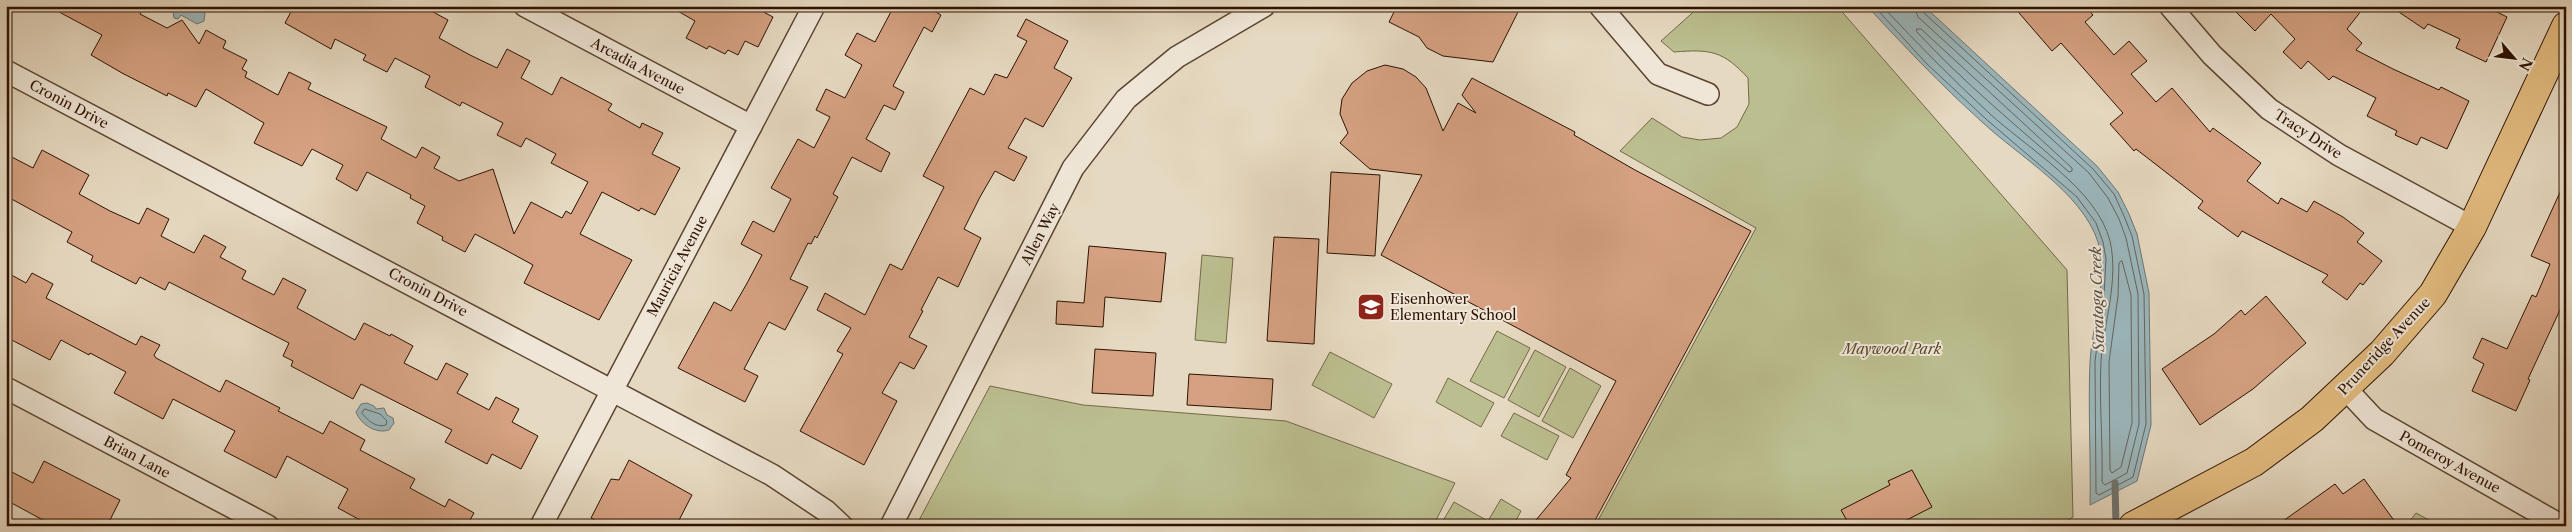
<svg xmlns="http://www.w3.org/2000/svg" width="2572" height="532" font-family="'Libre Caslon Text',serif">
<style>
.green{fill:#bbbe8f;stroke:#746848}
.water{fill:#9bb7bd;stroke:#6f7571}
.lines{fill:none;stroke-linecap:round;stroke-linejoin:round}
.shore{stroke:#64645e;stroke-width:1}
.stream{stroke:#6f7571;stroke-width:7}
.building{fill:#d5a182;stroke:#2d1200}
.minor-casing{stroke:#5b4430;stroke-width:24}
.major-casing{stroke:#2d1200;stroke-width:30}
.minor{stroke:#efe6d7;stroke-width:21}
.major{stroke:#e3bc80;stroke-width:28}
.labels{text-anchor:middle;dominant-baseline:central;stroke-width:4;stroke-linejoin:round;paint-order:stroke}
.street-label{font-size:14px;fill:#2d1200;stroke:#efe6d7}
.poi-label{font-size:14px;fill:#2d1200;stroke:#efe6d7;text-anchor:start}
.park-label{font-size:14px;font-style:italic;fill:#58462b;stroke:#efe6d7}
.water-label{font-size:15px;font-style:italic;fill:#544c42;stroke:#efe6d7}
</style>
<rect width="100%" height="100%" fill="#e6d9c1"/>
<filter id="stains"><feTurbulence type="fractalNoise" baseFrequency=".004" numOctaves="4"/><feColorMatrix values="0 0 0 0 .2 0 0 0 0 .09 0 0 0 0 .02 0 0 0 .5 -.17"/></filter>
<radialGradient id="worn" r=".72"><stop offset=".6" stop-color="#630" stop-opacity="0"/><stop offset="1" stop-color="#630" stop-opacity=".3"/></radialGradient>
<!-- green -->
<g class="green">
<path d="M1700,6H1837L2067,270L2073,517L2058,526H1595L1756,228L1620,151L1652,118L1682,137L1700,140L1721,138L1737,127L1749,104L1748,78C1723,51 1711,49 1674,52L1661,41Z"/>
<path d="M1202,255L1233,258L1226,343L1195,340Z"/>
<path d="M1497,331L1530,348L1504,398L1470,381Z"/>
<path d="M1535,350L1566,367L1539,417L1508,400Z"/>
<path d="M1330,352L1392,384L1374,418L1312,385Z"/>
<path d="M1570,368L1601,386L1573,438L1542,421Z"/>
<path d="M1448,378L1494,403L1481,427L1436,402Z"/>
<path d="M990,386L1083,405L1286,421L1455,483L1433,526H916Z"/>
<path d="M1514,413L1559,436L1547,460L1501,436Z"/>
<path d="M1501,499L1521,511L1513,526H1440L1454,502L1488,521Z"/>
<path d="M2416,513L2440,526H2406Z"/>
</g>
<!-- water -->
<g class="water">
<path d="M172,6H191L205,13L204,21L197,24L181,15L178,19L174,18Z"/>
<path d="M1867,6H1924L2097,166L2118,192L2129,214L2137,234L2149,293L2151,425L2137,481L2090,505C2091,457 2088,409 2090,362C2092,326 2109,276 2098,242C2082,192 2018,156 1981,121C1941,85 1904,46 1867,6Z"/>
<path d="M367,403L374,406L376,409L384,408L387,415L393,418L394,423L389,430C376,434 361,425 356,412L361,404Z"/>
</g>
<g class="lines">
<!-- shore -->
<g class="shore">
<path d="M1874,6L1926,63L1986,119L2077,197L2096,223L2103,242L2106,259L2104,295L2095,361L2096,493L2099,495L2133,477L2146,424L2144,294L2132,236L2124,216L2114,194L2093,169L1923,12L1921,6"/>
<path d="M1882,6C1917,43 1952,79 1989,113C2027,148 2097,189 2110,241C2119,280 2104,322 2101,361C2099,401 2103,442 2102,482L2105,485L2127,473L2139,424L2138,294L2126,238L2119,219L2108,198L2089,173L1918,17L1914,6"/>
<path d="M1917,29H1921L2072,168V171L2069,172C2017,126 1964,83 1917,32Z"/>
<path d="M2122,261L2131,295L2132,423L2121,467L2112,473L2110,470L2109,362L2118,296L2119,263Z"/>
<path d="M365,409L380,414L387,421L386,425C376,428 368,421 362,413Z"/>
</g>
<!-- stream -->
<path class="stream" d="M2115,483L2116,526"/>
</g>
<!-- building -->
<g class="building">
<path d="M48,6H144L140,14L167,28L182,20L199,44L206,30L226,41L223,48L247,60L242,69L247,72L245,77L278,95L289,72L311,83L308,89L387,127L381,139L416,158L422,147L440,157L434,168L459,181L493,169L514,234L531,202L562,218L566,211L571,214L588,182L551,163L556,154L526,138L521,147L497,135L503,123L468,105L462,102L460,106L425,87L430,76L395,58L387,72L363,60L366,55L335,39L331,49L285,23L294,6H379L391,12L394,6H422L448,20L439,38L470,55L497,68L507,49L530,61L521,78L552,95L561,77L612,104L608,110L640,128L642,123L663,133L652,154L680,168L655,215L641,208L639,211L602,192L580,234L632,260L599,320L524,283L533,265L500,247L475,234L465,252L442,240L443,237L417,223L425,206L410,198L411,195L367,172L357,191L336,179L343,165L312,149L302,166L254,143L264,123L206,89L196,107L168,93L167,96L122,73L91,55L102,35Z"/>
<path d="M669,6H752L773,17L758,47L745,41L738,55L728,50L725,54L709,46L707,49L686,38L695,21Z"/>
<path d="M894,6H925L941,15L932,32L924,27L893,86L904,92L895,110L884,105L866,139L890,153L881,172L852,157L833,194L838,197L817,238L815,236L811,244L808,243L790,279L808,287L785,330L769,322L744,369L758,376L745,402L678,368L714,302L731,311L746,285L762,255L741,244L753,221L774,232L791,199L771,188L798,139L814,148L830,117L816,110L826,89L845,98L862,65L845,55L857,33L875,42Z"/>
<path d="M1397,6H1521L1493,62L1443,56L1427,48L1419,37L1389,22Z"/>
<path d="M2013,6H2085L2093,15L2085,22L2114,55L2129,41L2147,61L2131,74L2156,102L2172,88L2210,132L2213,128L2261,163L2247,181L2278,204L2281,198L2307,212L2314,201L2343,217L2364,233L2357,242L2382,261L2363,285L2360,283L2347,300L2322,282L2328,275L2242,231L2238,237L2198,208L2203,201L2136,149L2134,151L2110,124L2123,113L2061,43L2052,51Z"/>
<path d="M2230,6H2365L2347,29L2362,43L2356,50L2393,69L2439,90L2441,87L2469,101L2447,149L2421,137L2417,145L2395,135L2397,131L2367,116L2376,98L2333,76L2329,80L2308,61L2301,69L2283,52L2295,39L2271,14L2255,31Z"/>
<path d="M2390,6H2485L2507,17L2486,62L2456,48L2460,39L2428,24L2424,29Z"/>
<path d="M1026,19L1068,41L1054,68L1072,78L1043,127L1025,118L1008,148L1027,157L1014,181L995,171L980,197L964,229L981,238L958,287L938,277L921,310L923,311L909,337L927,346L914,369L900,362L882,393L897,401L864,465L800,431L843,354L837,351L851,328L817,310L825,293L865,315L890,264L902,270L944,187L923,176L970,88L984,95L995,74L1007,78L1027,41L1017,36Z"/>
<path d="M1385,65L1403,69L1416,77L1426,88L1443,131L1458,103L1476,113L1462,95L1472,78L1575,132L1574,135L1635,170L1751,231L1592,526H1531L1571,478L1566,475L1616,381L1381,255L1422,175L1370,169L1340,143L1348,133L1340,114L1342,99L1352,83L1367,71Z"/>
<path d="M42,150L89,175L79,194L110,211L139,224L147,208L169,219L161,236L194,253L204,235L226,247L220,257L246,271L242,279L274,295L283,278L306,290L297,308L355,340L364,323L390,336L391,334L413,346L404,363L437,380L446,363L468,374L457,393L489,410L496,397L519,409L512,422L538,436L521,469L492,454L487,464L445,442L452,430L361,384L353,399L291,366L293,361L283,356L289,343L169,282L165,290L140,277L136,284L91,261L93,256L67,242L72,232L6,196V154L33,168Z"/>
<path d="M1331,172L1380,175L1375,256L1327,253Z"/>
<path d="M2566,179V297L2528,379L2530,380L2516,411L2472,391L2484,364L2473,358L2482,338L2507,349L2532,295L2536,297L2550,264L2531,256Z"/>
<path d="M1274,237L1319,239L1314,344L1267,341Z"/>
<path d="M1089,246L1166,253L1161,302L1105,297L1103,327L1056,324L1057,301L1084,303Z"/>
<path d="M6,272L26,283L32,273L53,284L46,298L136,345L141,336L160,345L154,355L156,358L220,392L226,380L280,408L278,411L323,434L330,421L365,440L360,450L415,479L410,488L445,507L449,499L474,513L470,520L481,526H371L338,508L348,489L287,456L276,478L224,451L235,431L173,399L163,419L114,393L126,372L90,353L89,355L61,340L50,360L6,337Z"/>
<path d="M2266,296L2306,343L2253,389L2200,425L2162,369L2214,334L2241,310L2245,315Z"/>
<path d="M1095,349L1156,353L1153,396L1092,393Z"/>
<path d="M1189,374L1273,379L1271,410L1187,405Z"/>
<path d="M629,460L692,495L676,526H592L595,520L591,518L611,479L619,480Z"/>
<path d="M44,461L120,500L107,526H54L6,500V469L33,483Z"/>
<path d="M1912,470L1932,507L1895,526H1850L1841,510L1890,485L1888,481Z"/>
<path d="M2364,479L2398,526H2276L2335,484L2343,494Z"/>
</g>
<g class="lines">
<!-- minor casing -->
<g class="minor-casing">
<g id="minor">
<path d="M525,6L751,126"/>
<path d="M1600,6L1658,74L1708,94"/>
<path d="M2170,6L2212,55L2269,109L2339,155L2472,227"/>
<path d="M6,71L772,475L826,511L842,526"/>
<path d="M6,388L268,526"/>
<path d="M2346,389L2374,419L2562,526"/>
<path d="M541,526L814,6"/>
<path d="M891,526L1073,168L1126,99L1177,57L1264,6"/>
</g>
</g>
<!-- major casing -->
<g class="major-casing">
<path id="major" d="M2133,526L2254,462L2312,419L2382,353L2433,294L2472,227L2566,26"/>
</g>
<!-- minor -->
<use href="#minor" class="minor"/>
<!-- major -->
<use href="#major" class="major"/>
</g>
<!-- icons -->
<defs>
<g id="school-square" transform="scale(1.4375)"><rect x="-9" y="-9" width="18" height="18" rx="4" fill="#8f2418" stroke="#efe6d7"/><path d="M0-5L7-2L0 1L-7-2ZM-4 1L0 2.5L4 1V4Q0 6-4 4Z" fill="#fff"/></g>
</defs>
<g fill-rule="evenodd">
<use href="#school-square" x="1371" y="307"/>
</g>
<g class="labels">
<!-- street labels -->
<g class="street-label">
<text transform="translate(638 66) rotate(28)">Arcadia Avenue</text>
<text transform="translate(69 104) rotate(28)">Cronin Drive</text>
<text transform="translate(2308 134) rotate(33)">Tracy Drive</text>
<text transform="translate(1040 234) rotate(-63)">Allen Way</text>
<text transform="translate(677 266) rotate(-62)">Mauricia Avenue</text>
<text transform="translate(428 292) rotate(28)">Cronin Drive</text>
<text transform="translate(2384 346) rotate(-47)">Pruneridge Avenue</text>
<text transform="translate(137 457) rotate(28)">Brian Lane</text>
<text transform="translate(2450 462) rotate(29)">Pomeroy Avenue</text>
</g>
<!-- poi labels -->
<g class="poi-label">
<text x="1390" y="299">Eisenhower<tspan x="1390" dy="16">Elementary School</tspan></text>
</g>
<!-- park labels -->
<g class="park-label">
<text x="1892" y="349">Maywood Park</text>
</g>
<!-- water labels -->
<g class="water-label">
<text transform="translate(2097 299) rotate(-92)">Saratoga Creek</text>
</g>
</g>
<!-- margin -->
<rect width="2572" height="532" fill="none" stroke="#e6d9c1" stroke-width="25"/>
<rect x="8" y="8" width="2557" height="517" fill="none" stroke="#2d1200" stroke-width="2.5"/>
<rect x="12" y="12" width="2547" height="507" fill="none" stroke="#2d1200"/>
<!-- north arrow -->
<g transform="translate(2514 58) rotate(118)" stroke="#efe6d7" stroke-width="4" paint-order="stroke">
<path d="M0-4L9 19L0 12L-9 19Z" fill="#2d1200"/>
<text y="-8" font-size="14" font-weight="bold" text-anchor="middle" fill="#2d1200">N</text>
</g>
<rect width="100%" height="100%" filter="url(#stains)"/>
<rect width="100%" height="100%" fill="url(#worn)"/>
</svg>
